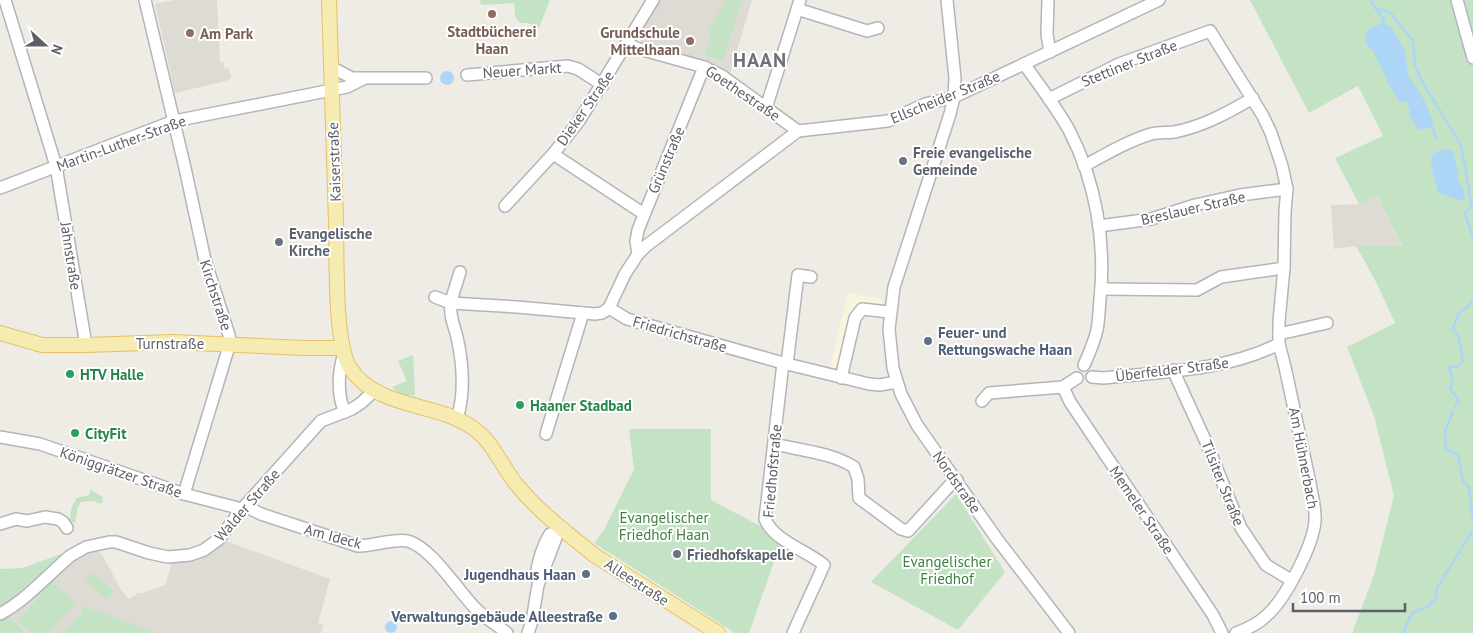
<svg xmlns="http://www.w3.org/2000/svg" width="1473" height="633" font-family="'PT Sans',sans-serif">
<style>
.commercial{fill:#faf4dd}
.education{fill:#dddbd3}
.green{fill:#c4e3c4}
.water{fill:#add6f6}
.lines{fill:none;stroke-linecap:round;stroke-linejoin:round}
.stream{stroke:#add6f6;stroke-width:2.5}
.minor-casing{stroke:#b2b5b9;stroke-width:14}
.major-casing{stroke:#e3c169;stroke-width:16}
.minor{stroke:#fff;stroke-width:11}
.major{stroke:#f6ebb1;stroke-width:14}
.education-dot{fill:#8d6e63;stroke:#fff;stroke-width:2}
.worship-dot{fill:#6b7280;stroke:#fff;stroke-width:2}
.service-dot{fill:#5c6f8a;stroke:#fff;stroke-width:2}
.leisure-dot{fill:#2e9e5b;stroke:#fff;stroke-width:2}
.labels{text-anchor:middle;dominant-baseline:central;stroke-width:4;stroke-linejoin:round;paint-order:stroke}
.education-label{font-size:15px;font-weight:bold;fill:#785e54;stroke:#fff}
.street-label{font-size:15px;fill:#5d6064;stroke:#fff}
.worship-label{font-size:15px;font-weight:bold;fill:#5b616d;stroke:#fff;text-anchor:start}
.service-label{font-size:15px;font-weight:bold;fill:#4e5e75;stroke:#fff;text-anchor:end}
.leisure-label{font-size:15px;font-weight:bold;fill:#27864d;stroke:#fff;text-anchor:start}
.park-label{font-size:15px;fill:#3e8142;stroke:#fff}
.district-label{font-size:20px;font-weight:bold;letter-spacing:1px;fill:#6e7276;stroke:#fff}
</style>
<rect width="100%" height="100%" fill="#eeece5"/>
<!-- commercial -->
<path class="commercial" d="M848,293L883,299L881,309L856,310L840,369L830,367Z"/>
<!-- education -->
<g class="education">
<path d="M174,0H217L220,62H223L225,69L229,68L231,78L226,81L175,93L155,4Z"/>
<path d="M660,0H752L730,74L710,63L643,45L639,37Z"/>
<path d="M1377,196L1402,247L1356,246L1334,249L1331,205L1359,204Z"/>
<path d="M226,541L330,579L318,623L324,625L321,633H130L81,614L61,633H25L8,614L71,560L94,547L103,556L120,588L129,599L138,593H143L165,585L172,564L203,557Z"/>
</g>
<!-- green -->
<g class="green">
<path d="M480,0H550L539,28L528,23H520L515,16L514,3L481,5Z"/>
<path d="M726,0H742L723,61L705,55L712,34L708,32Z"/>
<path d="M1250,0H1473V633H1352L1374,575L1394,496L1374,416L1347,347L1395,323L1377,284L1356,246H1402L1377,196L1359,204L1335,158L1383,136L1358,86L1309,113Z"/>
<path d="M413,355L415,395C409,396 397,394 392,387L407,381L398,361Z"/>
<path d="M629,429H711V500L760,526L781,542L749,633H735L594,543L604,530L634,469Z"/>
<path d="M91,490L103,497V502L100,504L93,501L81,502L78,507L75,523L69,522L72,506L77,498L89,495Z"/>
<path d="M956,494L1005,572L958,630L871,582Z"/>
<path d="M66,552L2,607L0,608V569L23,568Z"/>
<path d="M92,573L114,590L107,599L85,581Z"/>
<path d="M52,582L76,603L49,633H31L18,621Z"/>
<path d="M84,606L156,633H61L81,614Z"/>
<path d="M8,614L25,633H0V618Z"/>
</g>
<!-- water -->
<g class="water">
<path d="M1383,23L1392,28L1405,51L1408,75L1425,101L1434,126L1420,130L1415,125L1409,115L1410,111L1407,102L1399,101L1389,85L1373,51L1367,46L1365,38L1368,29Z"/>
<circle cx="447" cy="78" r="7"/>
<path d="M1446,149L1453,151L1458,171L1457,180L1463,188L1465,198L1462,201L1438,193L1431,166L1432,154Z"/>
<circle cx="391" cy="627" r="6"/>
</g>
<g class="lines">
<!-- stream -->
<g class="stream">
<path d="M1370,0L1383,19L1384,24"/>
<path d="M1375,8L1390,12L1413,41L1415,65L1421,80L1461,145L1472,207L1465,213L1473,238"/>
<path d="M1432,127L1437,139"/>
<path d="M1455,406L1459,401L1450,388L1453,380L1449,368L1459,366L1463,361L1459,337L1453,329L1459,312L1467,308L1473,299"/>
<path d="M1453,411L1445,432L1446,450L1458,455L1463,481L1469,487L1473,520"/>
<path d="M1403,633L1411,614L1429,606L1435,600L1437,588L1473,530"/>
</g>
<!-- minor casing -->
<g class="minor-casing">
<g id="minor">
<path d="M5,0L56,166L86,345"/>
<path d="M145,0L185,168L205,260L229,335L230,343L184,494"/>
<path d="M947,0L955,78L954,97L950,114L894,287L889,329L893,368L901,394L917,425L997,539L1069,633"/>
<path d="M1048,0L1047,34L1050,52"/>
<path d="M1457,0L1473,58"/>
<path d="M797,9L867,31L878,28"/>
<path d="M628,44L636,48L704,67L722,76L798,131"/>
<path d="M1024,64C1040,86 1056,107 1069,130C1096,182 1106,242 1100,300C1099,309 1099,320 1097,330C1094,342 1089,354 1084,365"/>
<path d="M331,67L352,78H426"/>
<path d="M467,75L568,66L578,69L603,85"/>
<path d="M1049,99L1119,64L1210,31L1263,116L1271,133L1282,166L1287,189L1285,211L1284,268L1279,321V344L1285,367L1310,483C1312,496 1316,509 1315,521C1313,546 1285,600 1266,616C1258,624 1247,629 1236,633"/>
<path d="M766,108L800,0"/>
<path d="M553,154L644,214"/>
<path d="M1084,166C1106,154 1128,141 1151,134C1159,132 1167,133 1174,132C1202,127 1229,112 1253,98"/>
<path d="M0,188L174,121L347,87L363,79"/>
<path d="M505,206L553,154L579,121L653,0"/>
<path d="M1099,226L1151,219L1195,205L1240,195L1287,189"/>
<path d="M638,254L636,241L638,230L704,67"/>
<path d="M1101,289L1197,290L1221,277L1284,268"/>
<path d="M435,297L451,303L517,307L595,314L602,313L609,308L625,274L638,254L646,246L798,131L888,121L925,104L954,97L1159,0"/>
<path d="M609,308L627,319L783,363L869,384L880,385L896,382"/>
<path d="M1279,334L1327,323"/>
<path d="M344,354C338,371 337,396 345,412"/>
<path d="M783,363L765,519C774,541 806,550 824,565L793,633"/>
<path d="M787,364L798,275L811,277"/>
<path d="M1173,370L1206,442L1241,528L1266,565L1291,580"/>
<path d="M1092,377L1103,378C1162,372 1225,371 1279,344"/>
<path d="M841,378L855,318L862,309L889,312"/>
<path d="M1063,387L1070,402L1213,615L1222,633"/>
<path d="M982,401L989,393L1063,387L1077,378"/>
<path d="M457,419C465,393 463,364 457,337C454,325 449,315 451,303C453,293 457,282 460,272"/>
<path d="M546,434L583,313"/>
<path d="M0,437L40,444L184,494L242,509"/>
<path d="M774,444C800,450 832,453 854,467L858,479L859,498L901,529L908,531L951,484L957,480"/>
<path d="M245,506L261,514L358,546C372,546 396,538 408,541C432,548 458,591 476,609C485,618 497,625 507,633"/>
<path d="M0,524L16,519L27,521L45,517L58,519L63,522L67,528"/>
<path d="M536,576C538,561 542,547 550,534"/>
<path d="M0,614C26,600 48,575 70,556L86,547L109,542H116L149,553L168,557L190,555L204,550L219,539L242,509L321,421L352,409L361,403L374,391"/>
<path d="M528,633L532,621L538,585L560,527"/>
</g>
</g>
<!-- major casing -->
<g class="major-casing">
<g id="major">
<path d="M329,0C331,74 334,148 336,222C337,255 334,343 350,368C378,410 435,401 473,428C493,442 501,465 516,484C538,511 567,533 594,555L718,633"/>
<path d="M0,333L42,345H86L172,342L304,348H342"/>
</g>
</g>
<!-- minor -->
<use href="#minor" class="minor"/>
<!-- major -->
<use href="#major" class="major"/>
</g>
<!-- markers -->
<g class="education-dot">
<circle cx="492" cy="14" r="5"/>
<circle cx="190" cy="33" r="5"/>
<circle cx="690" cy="41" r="5"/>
</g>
<g class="worship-dot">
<circle cx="903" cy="161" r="5"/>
<circle cx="279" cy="242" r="5"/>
<circle cx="677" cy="554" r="5"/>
</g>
<g class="service-dot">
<circle cx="928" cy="341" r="5"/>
<circle cx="586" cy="574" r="5"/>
<circle cx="613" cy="616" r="5"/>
</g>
<g class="leisure-dot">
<circle cx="70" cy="374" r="5"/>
<circle cx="520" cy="405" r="5"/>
<circle cx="75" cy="433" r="5"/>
</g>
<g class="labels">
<!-- education labels -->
<g class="education-label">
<text x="492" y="31">Stadtbücherei<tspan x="492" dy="17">Haan</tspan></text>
<text x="680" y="32" text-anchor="end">Grundschule<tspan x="680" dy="17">Mittelhaan</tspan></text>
<text x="200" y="33" text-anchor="start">Am Park</text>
</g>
<!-- street labels -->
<g class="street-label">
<text transform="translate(1129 63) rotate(-22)">Stettiner Straße</text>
<text transform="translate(522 70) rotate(-4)">Neuer Markt</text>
<text transform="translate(743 93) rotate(34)">Goethestraße</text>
<text transform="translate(945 97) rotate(-22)">Ellscheider Straße</text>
<text transform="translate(585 108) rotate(-55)">Dieker Straße</text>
<text transform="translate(121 143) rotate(-20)">Martin-Luther-Straße</text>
<text transform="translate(666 160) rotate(-67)">Grünstraße</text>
<text transform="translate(334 162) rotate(-92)">Kaiserstraße</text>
<text transform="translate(1193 208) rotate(-13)">Breslauer Straße</text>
<text transform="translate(71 256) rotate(81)">Jahnstraße</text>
<text transform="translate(216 295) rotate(72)">Kirchstraße</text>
<text transform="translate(680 334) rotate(16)">Friedrichstraße</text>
<text x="170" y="343">Turnstraße</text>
<text transform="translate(1172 369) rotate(-7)">Überfelder Straße</text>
<text transform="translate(1304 458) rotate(79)">Am Hühnerbach</text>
<text transform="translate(772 471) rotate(-85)">Friedhofstraße</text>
<text transform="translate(121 472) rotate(19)">Königgrätzer Straße</text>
<text transform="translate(957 482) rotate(55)">Nordstraße</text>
<text transform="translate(1223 483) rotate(68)">Tilsiter Straße</text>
<text transform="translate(247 505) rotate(-49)">Walder Straße</text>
<text transform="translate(1142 510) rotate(56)">Memeler Straße</text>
<text transform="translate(333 536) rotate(15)">Am Ideck</text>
<text transform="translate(637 582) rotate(33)">Alleestraße</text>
</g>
<!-- worship labels -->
<g class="worship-label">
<text x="913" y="152">Freie evangelische<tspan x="913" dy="17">Gemeinde</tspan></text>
<text x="289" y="233">Evangelische<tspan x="289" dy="17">Kirche</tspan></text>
<text x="687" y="554">Friedhofskapelle</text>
</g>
<!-- service labels -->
<g class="service-label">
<text x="938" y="332" text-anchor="start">Feuer- und<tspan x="938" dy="17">Rettungswache Haan</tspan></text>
<text x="576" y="574">Jugendhaus Haan</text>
<text x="603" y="616">Verwaltungsgebäude Alleestraße</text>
</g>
<!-- leisure labels -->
<g class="leisure-label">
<text x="80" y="374">HTV Halle</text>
<text x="530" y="405">Haaner Stadbad</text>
<text x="85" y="433">CityFit</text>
</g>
<!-- park labels -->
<g class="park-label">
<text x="664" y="517">Evangelischer<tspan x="664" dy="17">Friedhof Haan</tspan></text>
<text x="947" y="561">Evangelischer<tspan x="947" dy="17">Friedhof</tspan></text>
</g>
<!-- district labels -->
<g class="district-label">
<text x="760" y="60">HAAN</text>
</g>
</g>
<!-- north arrow -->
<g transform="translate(45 45) rotate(111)" stroke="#ffffff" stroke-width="4" paint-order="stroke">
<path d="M0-4L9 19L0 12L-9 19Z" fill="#5d6064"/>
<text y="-8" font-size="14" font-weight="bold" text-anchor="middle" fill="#5d6064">N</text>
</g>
<!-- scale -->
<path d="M1293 603v8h112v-8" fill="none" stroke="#5d6064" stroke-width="2.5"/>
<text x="1300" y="603" font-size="15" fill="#5d6064" stroke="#ffffff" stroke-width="4" paint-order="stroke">100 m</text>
</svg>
